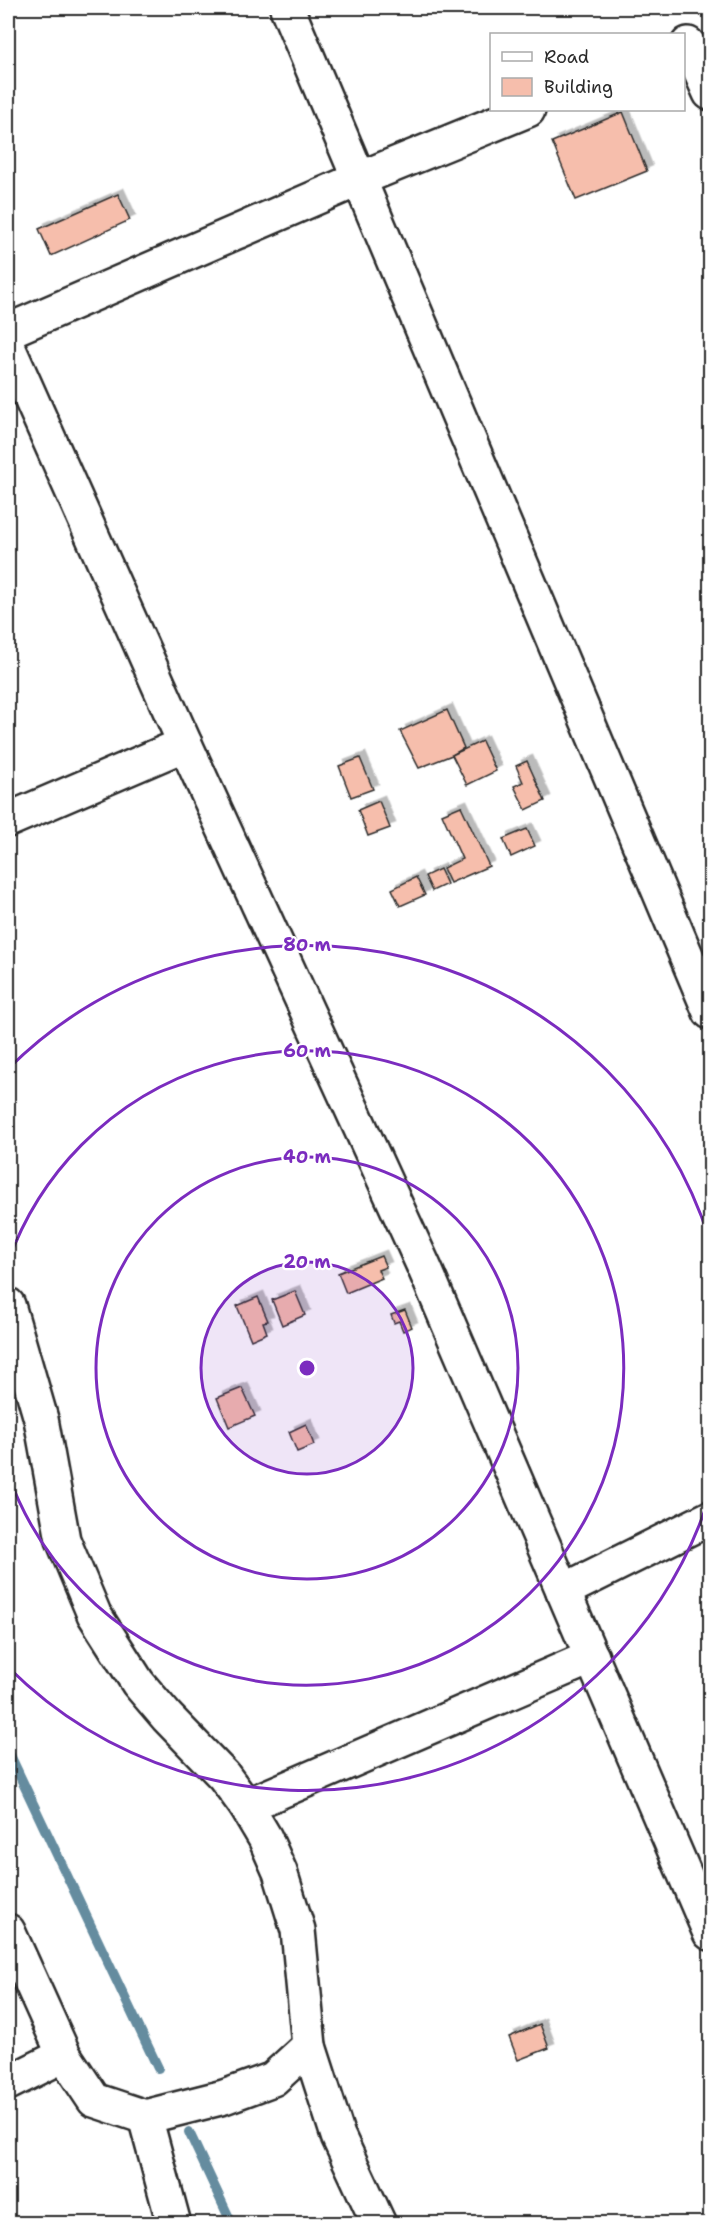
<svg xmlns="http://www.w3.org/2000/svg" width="718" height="2231" font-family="'Shantell Sans',sans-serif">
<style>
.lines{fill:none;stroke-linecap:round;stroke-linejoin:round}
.stream{stroke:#658c9f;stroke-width:10}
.building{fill:#f6beac;stroke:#2b2b2b;stroke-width:1.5;filter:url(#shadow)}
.minor-casing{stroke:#2b2b2b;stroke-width:38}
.minor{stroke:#fff;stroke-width:33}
.ring{fill:none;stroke:#7b2cbf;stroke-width:3}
.centre{fill:#7b2cbf;stroke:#fff;stroke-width:3}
.ring-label{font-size:18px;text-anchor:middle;font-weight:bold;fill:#7b2cbf;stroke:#fff;stroke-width:4.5;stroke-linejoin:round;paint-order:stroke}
</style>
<defs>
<filter id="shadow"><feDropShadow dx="5.5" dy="-5.5" stdDeviation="0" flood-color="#0004"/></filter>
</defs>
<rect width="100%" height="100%" fill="#fff"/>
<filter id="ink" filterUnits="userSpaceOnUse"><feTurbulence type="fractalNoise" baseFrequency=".0167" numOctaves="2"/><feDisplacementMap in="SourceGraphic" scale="12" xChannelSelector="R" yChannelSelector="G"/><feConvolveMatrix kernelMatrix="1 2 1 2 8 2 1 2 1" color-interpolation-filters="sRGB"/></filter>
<g filter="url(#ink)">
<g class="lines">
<!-- stream -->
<g class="stream">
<path d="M8,1751L158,2068"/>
<path d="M189,2132L232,2224"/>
</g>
</g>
<!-- building -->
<g class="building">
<path d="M623,112L647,171L576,200L552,142Z"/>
<path d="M118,194L130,220L51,256L39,229Z"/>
<path d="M447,710L464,748L452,755L419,768L400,731Z"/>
<path d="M482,741L496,771L467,785L452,755Z"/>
<path d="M360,758L373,789L351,797L339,766Z"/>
<path d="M527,761L545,801L526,810L514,786L523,782L516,766Z"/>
<path d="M379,801L390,828L368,836L358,810Z"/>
<path d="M461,806L489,866L450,883L443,868L462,859L442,814Z"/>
<path d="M527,829L535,846L511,857L503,839Z"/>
<path d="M440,869L447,884L432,891L425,876Z"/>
<path d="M416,877L425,895L400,906L392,889Z"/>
<path d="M381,1256L386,1267L378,1270L382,1278L346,1293L338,1273Z"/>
<path d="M295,1291L305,1315L282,1325L272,1300Z"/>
<path d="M258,1297L268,1321L263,1322L267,1333L251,1340L237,1306Z"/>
<path d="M405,1310L412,1327L403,1331L399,1321L394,1323L391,1315Z"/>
<path d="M242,1388L255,1416L229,1427L217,1398Z"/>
<path d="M306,1424L314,1445L297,1452L289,1432Z"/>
<path d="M540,2024L549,2048L518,2060L509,2037Z"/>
</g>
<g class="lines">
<!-- minor casing -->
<g class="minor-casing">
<g id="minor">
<path d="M287,8L710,1012"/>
<path d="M688,44L710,93"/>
<path d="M8,331L359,179L528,110"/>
<path d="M8,347L185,744L425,1269L710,1933"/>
<path d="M8,820L185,744"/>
<path d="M8,1305L41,1419L63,1540L94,1614L138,1683L167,1717L224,1776L246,1806L265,1838L280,1872L298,1930L309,2046L338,2136L379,2224"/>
<path d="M563,1591L710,1518"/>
<path d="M246,1806L592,1657"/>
<path d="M8,1931L64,2055L94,2100L145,2117L224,2097L273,2079L309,2046"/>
<path d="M8,2083L64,2055"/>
<path d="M145,2117L174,2224"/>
</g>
</g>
<!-- minor -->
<use href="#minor" class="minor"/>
</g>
</g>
<!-- distance rings -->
<circle cx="307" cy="1368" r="106" fill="#7b2cbf" fill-opacity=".12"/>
<g class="ring">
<circle cx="307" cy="1368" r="106"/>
<circle cx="307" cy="1368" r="211"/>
<path d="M8 1262A317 317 0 1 1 8 1474"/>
<path d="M710 1495A423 423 0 0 1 8 1667M8 1069A423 423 0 0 1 710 1241"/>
</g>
<circle cx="307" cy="1368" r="9" class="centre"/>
<g class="ring-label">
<text x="307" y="951">80 m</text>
<text x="307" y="1057">60 m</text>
<text x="307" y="1163">40 m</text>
<text x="307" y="1268">20 m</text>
</g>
<!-- margin -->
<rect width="718" height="2231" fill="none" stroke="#fff" stroke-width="30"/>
<rect x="15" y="15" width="688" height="2201" fill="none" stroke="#2b2b2b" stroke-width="2" filter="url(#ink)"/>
<!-- legend -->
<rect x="490" y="33" width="195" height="78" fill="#ffffff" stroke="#aaaaaa" stroke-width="1.5"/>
<rect x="502" y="52" width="30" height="9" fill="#ffffff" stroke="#aaaaaa" stroke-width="1.5"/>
<text x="544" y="63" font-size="18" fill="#2b2b2b">Road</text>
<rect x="502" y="78" width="30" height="18" fill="#f6beac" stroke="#aaaaaa" stroke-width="1.5"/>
<text x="544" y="93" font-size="18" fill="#2b2b2b">Building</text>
</svg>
